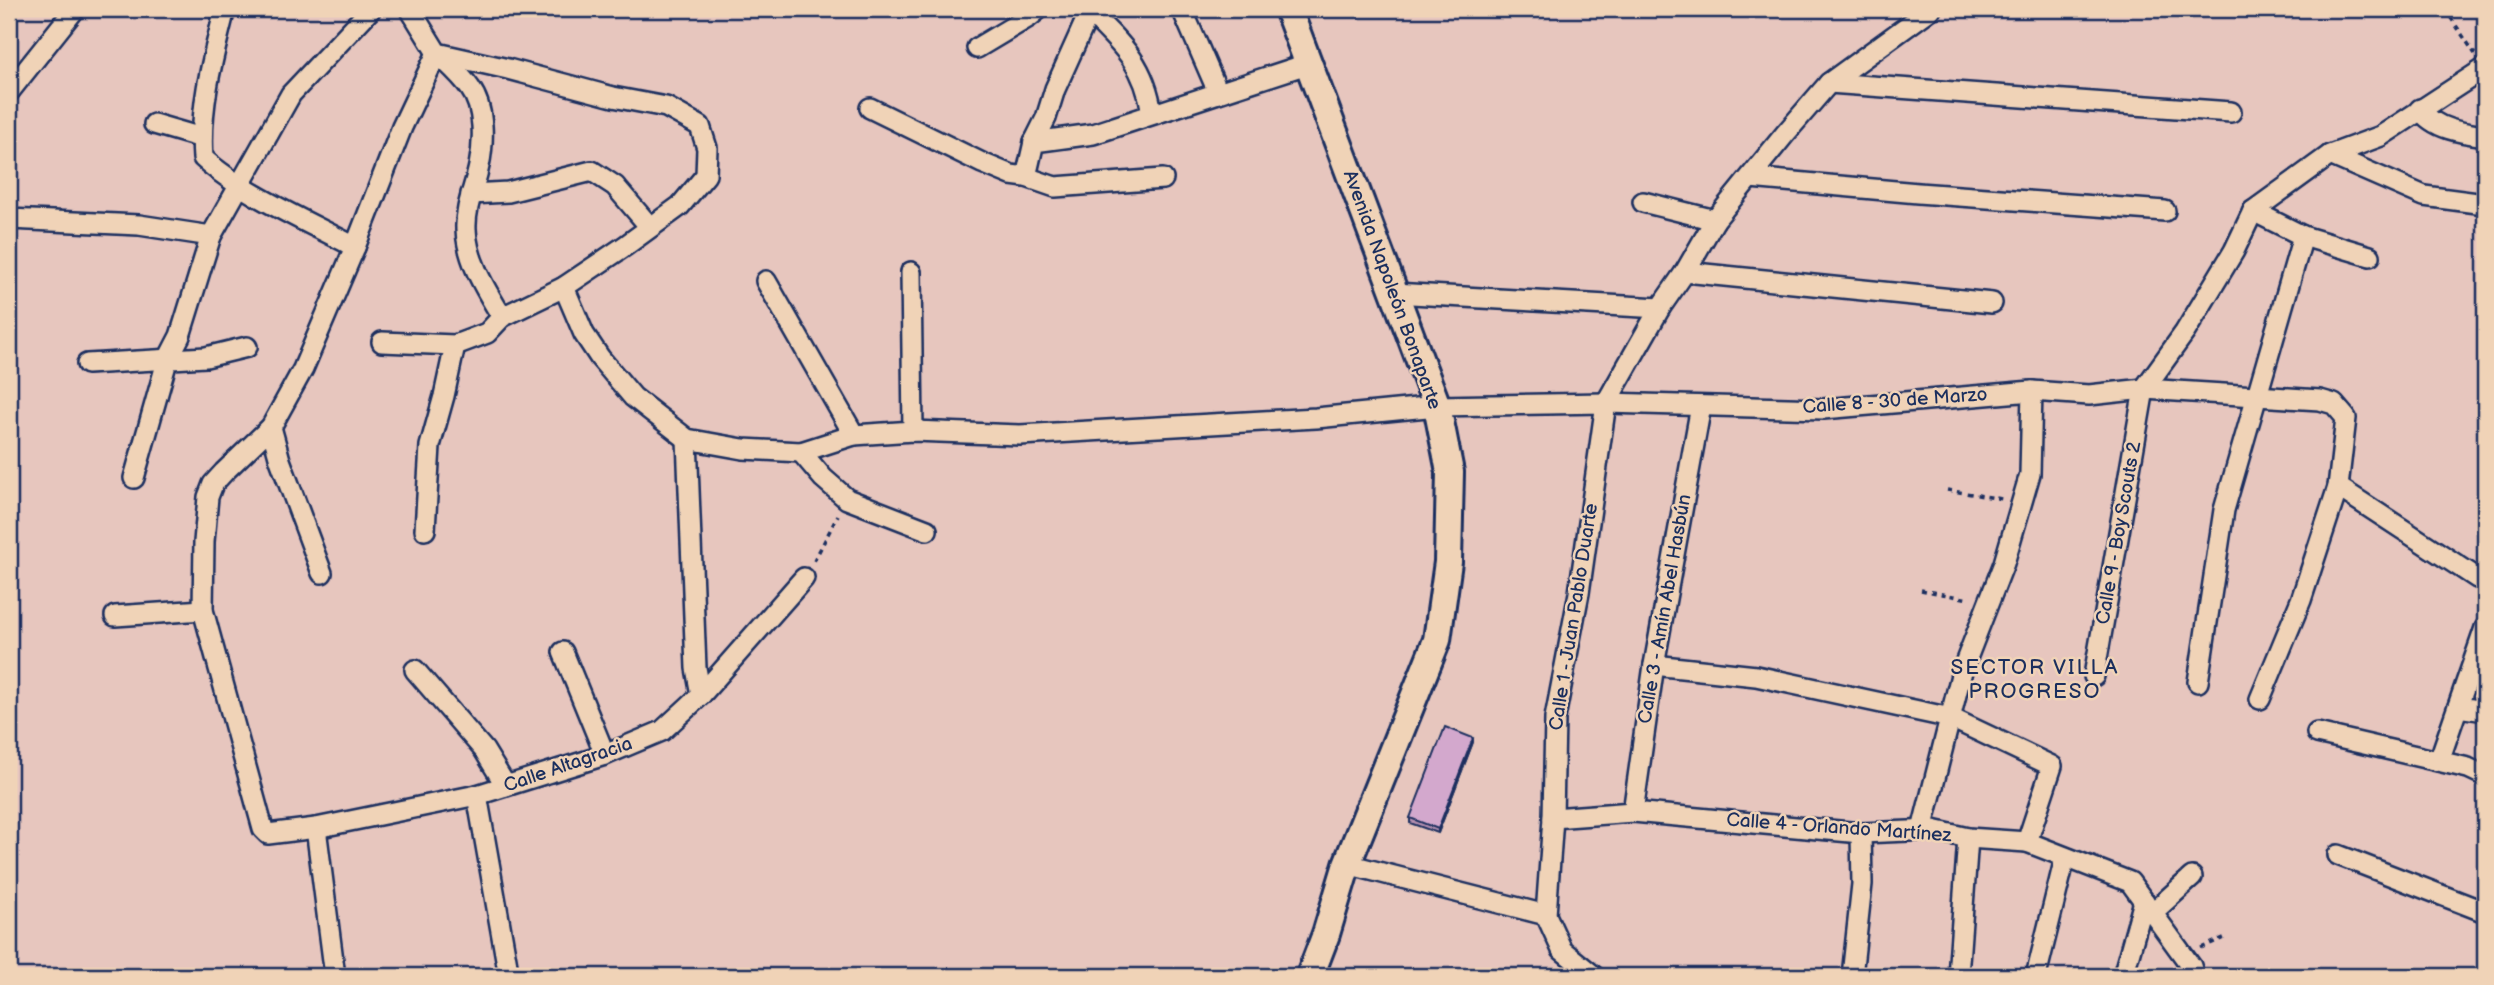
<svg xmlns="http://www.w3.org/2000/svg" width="2494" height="985" font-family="'Balsamiq Sans',sans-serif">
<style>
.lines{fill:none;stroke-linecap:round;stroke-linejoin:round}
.street-casing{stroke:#1b2f5e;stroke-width:24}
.secondary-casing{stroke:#1b2f5e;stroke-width:32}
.path{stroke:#1b2f5e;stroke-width:3.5;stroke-dasharray:5 5;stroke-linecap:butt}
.street{stroke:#f0d3b7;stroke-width:19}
.secondary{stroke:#f0d3b7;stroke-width:26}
.wall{fill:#b590b0;stroke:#1b2f5e;stroke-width:2}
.shaded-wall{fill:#947690;stroke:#1b2f5e;stroke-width:2}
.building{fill:#d3a8cd;stroke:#1b2f5e;stroke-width:2}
.labels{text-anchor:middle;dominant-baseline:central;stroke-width:5;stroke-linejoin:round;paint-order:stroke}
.street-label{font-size:19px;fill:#1b2f5e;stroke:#f0d3b7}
.neighbourhood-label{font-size:21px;letter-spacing:2px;fill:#1b2f5e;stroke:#f0d3b7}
</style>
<rect width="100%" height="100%" fill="#e7c6be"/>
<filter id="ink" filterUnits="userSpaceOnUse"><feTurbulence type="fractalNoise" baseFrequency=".0143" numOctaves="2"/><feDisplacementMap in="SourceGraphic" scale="14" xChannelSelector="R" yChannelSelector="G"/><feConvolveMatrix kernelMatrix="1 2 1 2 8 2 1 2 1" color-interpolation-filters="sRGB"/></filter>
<g filter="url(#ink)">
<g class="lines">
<!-- street casing -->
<g class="street-casing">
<g id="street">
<path d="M225,9C213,57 199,108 203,158C241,193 308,222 355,247"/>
<path d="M1182,9L1218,92"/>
<path d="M1091,14C1124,46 1145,66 1152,113"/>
<path d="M977,48L1029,17L1039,9"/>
<path d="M1829,83L2231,112"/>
<path d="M9,92L75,9"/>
<path d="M870,108L982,163L1011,175L1026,177L1055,187L1163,179"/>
<path d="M2420,109C2433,129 2463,133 2485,136"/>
<path d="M154,124L202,138"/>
<path d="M1034,142L1046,118L1055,89L1091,9"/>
<path d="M2330,155L2424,196L2485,204"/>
<path d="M1026,177L1034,142L1093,134L1307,64"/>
<path d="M1750,178L1918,193L2165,211"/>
<path d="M471,194L508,192L592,171L615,186L650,227"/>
<path d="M1643,202L1715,220"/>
<path d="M2253,211L2303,236L2370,256"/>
<path d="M9,219L139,225L211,236"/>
<path d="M911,272L913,431"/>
<path d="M1685,272L1992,303"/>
<path d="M766,281L854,435"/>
<path d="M564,287L584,334L600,358L633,397L687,439L743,449L801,452L854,435L913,431L1020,435L1316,418L1437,406L1606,403L1823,409L2032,391L2089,395L2144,389L2320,400L2334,404L2346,418L2338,487L2301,600L2260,699"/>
<path d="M1394,293L1660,308"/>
<path d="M502,317C486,290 467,261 466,229C465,207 475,186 479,166C484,142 485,108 470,88C461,75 448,64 437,53L402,127L355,247L303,369L271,427L224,472L213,484L208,497L204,542L203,610L263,829L268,834L316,828L477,795L605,755L662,731L701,695L804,578"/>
<path d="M382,342L455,345L487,333L502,317L564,287L625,246L680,206L706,175L707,148L700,126L666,107L613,97L508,69L437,53L410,9"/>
<path d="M87,364L206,357L247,347"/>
<path d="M271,427L280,460L322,573"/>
<path d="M687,439L696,668L701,695"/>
<path d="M801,452L823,478L847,499L927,530"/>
<path d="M134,478L167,361L180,336L211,236L291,94L371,9"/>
<path d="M2338,487L2477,578L2485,581"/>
<path d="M425,530L430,446L444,396L455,345"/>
<path d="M115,616L203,610"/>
<path d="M563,652L605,755"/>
<path d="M1654,665L1756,676L1951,718L2052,766L2027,842"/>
<path d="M415,670L484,750L506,786"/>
<path d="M2094,676L2144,389L2185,332L2234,251L2253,211L2330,155L2381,136L2485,68"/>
<path d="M2198,682L2224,510L2303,236"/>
<path d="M2458,707L2485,711"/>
<path d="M2317,733L2468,768L2485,776"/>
<path d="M2439,761L2485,628"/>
<path d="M477,795L509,976"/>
<path d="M1633,812L1654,665L1701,406"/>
<path d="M1553,818L1633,812L1861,833L1933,830L1968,838L2027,842L2130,882L2191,966L2194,976"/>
<path d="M316,828L335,976"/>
<path d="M1922,830L1962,671L2004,563L2030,474L2032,391"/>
<path d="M2338,855L2485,912"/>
<path d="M1347,864L1546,915"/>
<path d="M2152,913L2192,877"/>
<path d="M1594,976L1562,950L1546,915L1553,818L1555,718L1579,593L1606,403L1660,308L1685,272L1715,220L1785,134L1829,83L1931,9"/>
<path d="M1852,976L1862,884L1861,833"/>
<path d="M1958,976L1968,838"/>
<path d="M2036,976L2065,858"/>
<path d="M2123,976L2144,901"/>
</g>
</g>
<!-- secondary casing -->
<g class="secondary-casing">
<path id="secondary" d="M1288,9L1437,406L1450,472L1448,562L1437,640L1347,864L1326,934L1310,976"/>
</g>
<!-- path -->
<g class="path">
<path d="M2429,9L2447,11"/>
<path d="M2445,9L2475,54"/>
<path d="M1947,490L2002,499"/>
<path d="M814,561L838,515"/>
<path d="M1921,590L1969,599"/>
<path d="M2201,948L2226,937"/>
</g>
<!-- street -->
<use href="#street" class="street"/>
<!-- secondary -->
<use href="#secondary" class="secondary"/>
</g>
<!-- wall -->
<path class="wall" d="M1473,742L1438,833L1410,823V818Z"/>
<!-- shaded-wall -->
<path class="shaded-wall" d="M1473,738V742L1438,833V829Z"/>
<!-- building -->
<path class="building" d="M1445,727L1473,738L1438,829L1410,818Z"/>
</g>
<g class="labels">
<!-- street labels -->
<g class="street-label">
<text transform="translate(1392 290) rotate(70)">Avenida Napoleón Bonaparte</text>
<text transform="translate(1895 401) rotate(-4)">Calle 8 - 30 de Marzo</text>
<text transform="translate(2119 533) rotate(-80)">Calle 9 - Boy Scouts 2</text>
<text transform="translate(1665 609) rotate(-80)">Calle 3 - Amín Abel Hasbún</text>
<text transform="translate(1574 617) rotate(-81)">Calle 1 - Juan Pablo Duarte</text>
<text transform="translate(568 765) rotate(-19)">Calle Altagracia</text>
<text transform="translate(1839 828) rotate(4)">Calle 4 - Orlando Martínez</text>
</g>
<!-- neighbourhood labels -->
<g class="neighbourhood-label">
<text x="2035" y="667">SECTOR VILLA<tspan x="2035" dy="24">PROGRESO</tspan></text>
</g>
</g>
<!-- margin -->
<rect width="2494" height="985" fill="none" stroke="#f0d3b7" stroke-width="35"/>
<rect x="18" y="18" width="2459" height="950" fill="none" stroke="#1b2f5e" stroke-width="2.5" filter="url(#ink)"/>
</svg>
